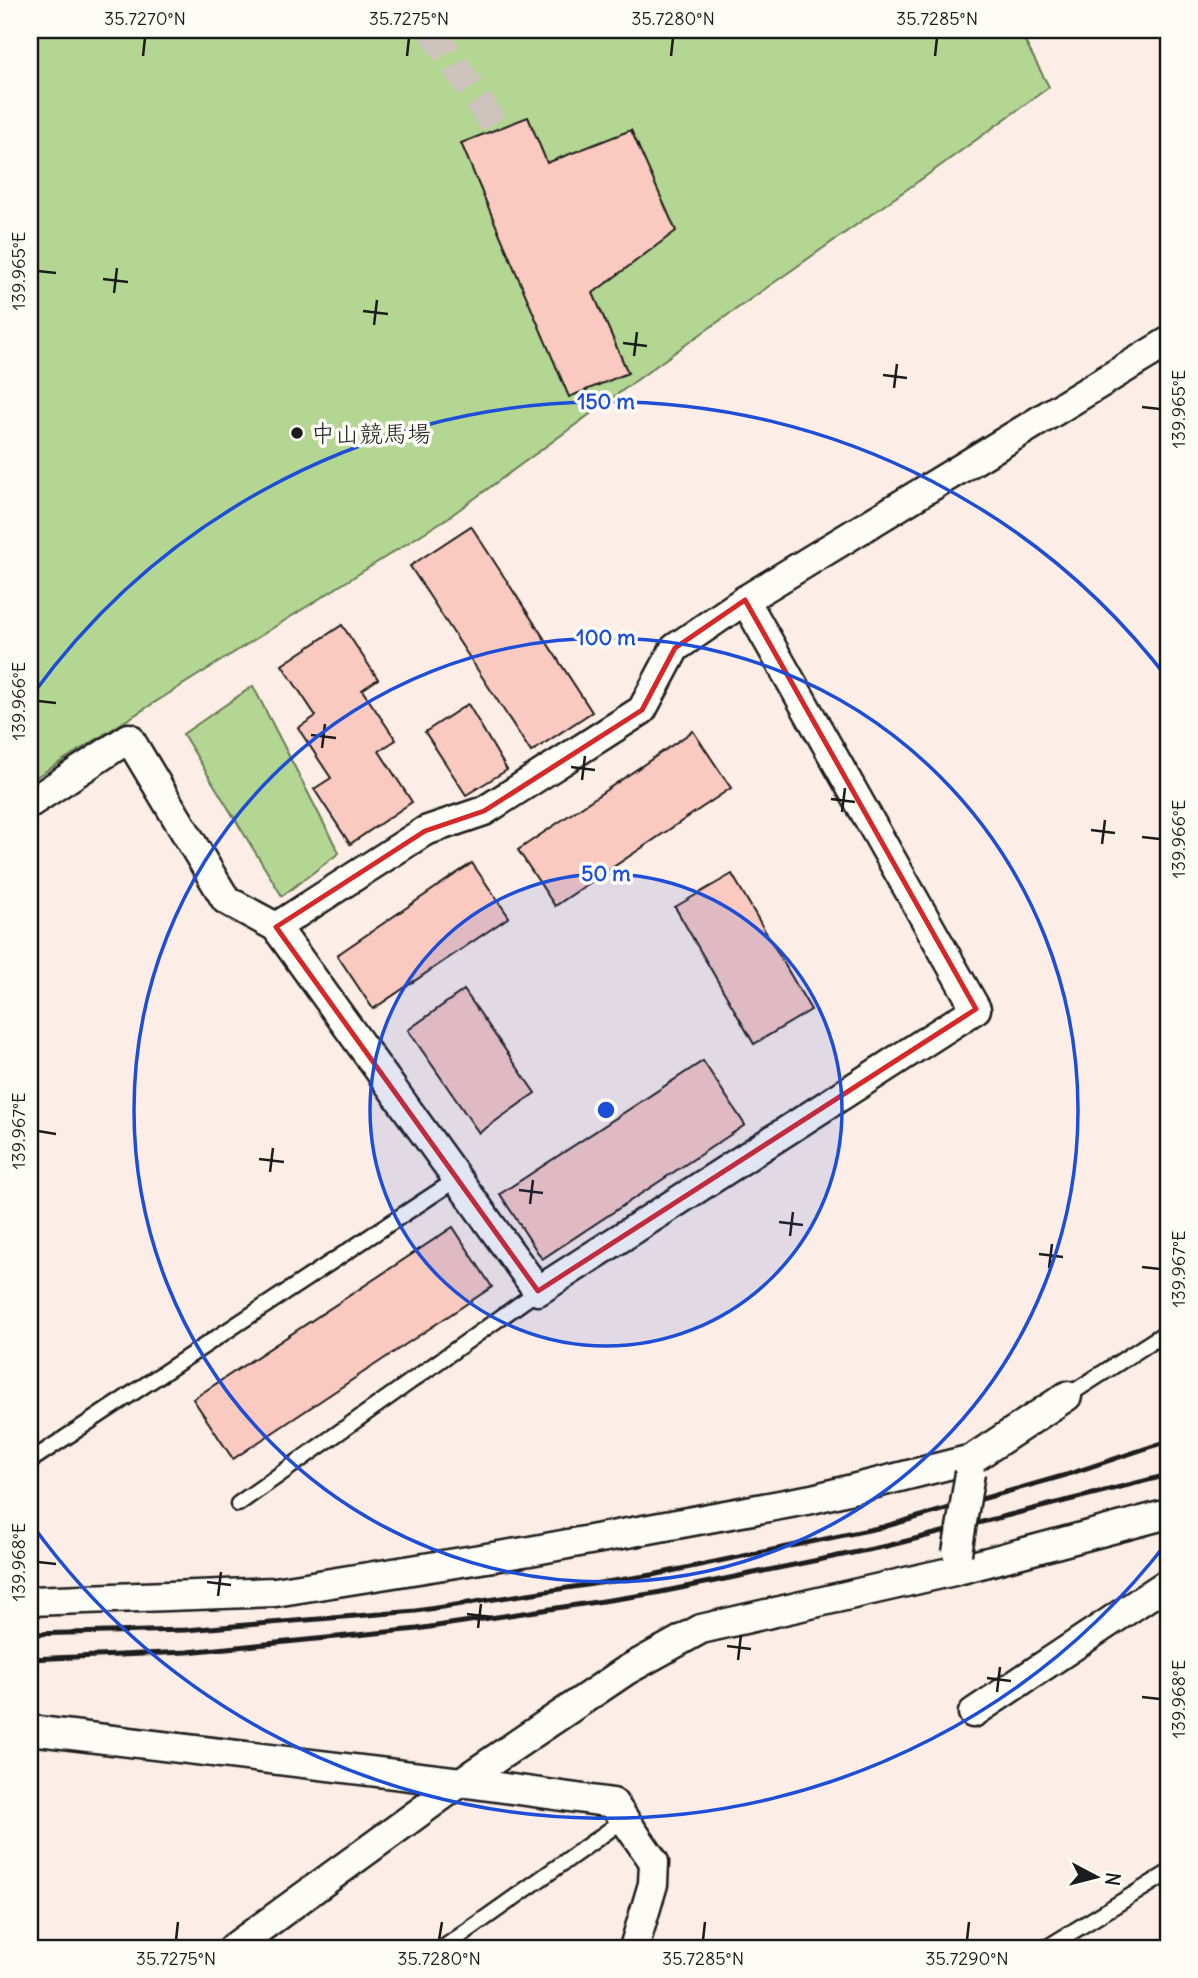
<svg xmlns="http://www.w3.org/2000/svg" width="1198" height="1978" font-family="Delius,'Klee One',sans-serif">
<style>
.green{fill:#b3d792;stroke:#687a57;stroke-width:2}
.building{fill:#facac0;stroke:#1c1c1c;stroke-width:2}
.lines{fill:none;stroke-linecap:round;stroke-linejoin:round}
.street-tunnel{stroke:#cfc3be;stroke-width:28;stroke-dasharray:28 14;stroke-linecap:butt}
.lane-casing{stroke:#1c1c1c;stroke-width:19}
.street-casing{stroke:#1c1c1c;stroke-width:33}
.lane{stroke:#fdfcf7;stroke-width:14}
.street{stroke:#fdfcf7;stroke-width:28}
.rail{stroke:#1c1c1c;stroke-width:5}
.street-bridge-casing{stroke:#1c1c1c;stroke-width:33;stroke-linecap:butt}
.street-bridge{stroke:#fdfcf7;stroke-width:28}
.marked{fill:none;stroke:#d62828;stroke-width:5;stroke-linejoin:round}
.ticks{fill:none;stroke:#1c1c1c;stroke-width:2.5}
.ring{fill:none;stroke:#1d4ed8;stroke-width:3.5}
.poi-dot{fill:#1c1c1c;stroke:#fdfcf7;stroke-width:2.5}
.labels{text-anchor:middle;dominant-baseline:central;stroke-width:7;stroke-linejoin:round;paint-order:stroke}
.poi-label{font-size:24px;fill:#1c1c1c;stroke:#fdfcf7;text-anchor:start}
.centre{fill:#1d4ed8;stroke:#fdfcf7;stroke-width:3.5}
.ring-label{font-size:21px;text-anchor:middle;font-weight:bold;fill:#1d4ed8;stroke:#fdfcf7;stroke-width:7;stroke-linejoin:round;paint-order:stroke}
.neatline{fill:none;stroke:#1c1c1c;stroke-width:2.5}
.ticks-label{font-size:18px;text-anchor:middle;fill:#1c1c1c}
</style>
<rect width="100%" height="100%" fill="#fcede6"/>
<filter id="ink" filterUnits="userSpaceOnUse"><feTurbulence type="fractalNoise" baseFrequency=".0143" numOctaves="2"/><feDisplacementMap in="SourceGraphic" scale="14" xChannelSelector="R" yChannelSelector="G"/><feConvolveMatrix kernelMatrix="1 2 1 2 8 2 1 2 1" color-interpolation-filters="sRGB"/></filter>
<g filter="url(#ink)">
<!-- green -->
<g class="green">
<path d="M30,30H1019L1049,87L933,171L678,350L449,517L30,781Z"/>
<path d="M253,686L339,853L282,896L183,734Z"/>
</g>
<!-- building -->
<g class="building">
<path d="M528,117L547,163L631,130L676,231L593,293L628,373L569,397L461,143Z"/>
<path d="M471,526L592,712L531,752L410,566Z"/>
<path d="M342,625L378,679L362,690L396,740L379,751L412,802L350,844L314,789L331,778L298,728L316,716L282,665Z"/>
<path d="M468,704L507,770L466,795L425,732Z"/>
<path d="M693,731L731,788L555,906L518,850Z"/>
<path d="M472,863L509,917L373,1009L337,955Z"/>
<path d="M732,874L811,1010L754,1044L675,907Z"/>
<path d="M464,990L535,1093L479,1133L408,1030Z"/>
<path d="M703,1061L745,1125L542,1259L500,1194Z"/>
<path d="M453,1227L492,1287L233,1459L193,1399Z"/>
</g>
<g class="lines">
<!-- street-tunnel -->
<path class="street-tunnel" d="M432,30L497,129"/>
<!-- lane casing -->
<g class="lane-casing">
<g id="lane">
<path d="M1067,1396L1168,1331"/>
<path d="M30,1461L457,1179"/>
<path d="M238,1504L538,1291"/>
<path d="M443,1948L625,1819"/>
<path d="M1046,1948L1168,1873"/>
</g>
</g>
<!-- street casing -->
<g class="street-casing">
<g id="street">
<path d="M30,803L129,738L226,900L276,927L538,1291L976,1009L745,600"/>
<path d="M276,927L425,831L484,811L642,710L675,648L745,600L1168,342"/>
<path d="M30,1601L275,1592L530,1551L812,1499L972,1459L1067,1396"/>
<path d="M973,1713L1168,1583"/>
<path d="M30,1730L461,1782L613,1803L654,1862L653,1884L634,1948"/>
<path d="M233,1948L461,1782L627,1670L701,1629L954,1571L1168,1514"/>
</g>
</g>
<!-- lane -->
<use href="#lane" class="lane"/>
<!-- street -->
<use href="#street" class="street"/>
<!-- rail -->
<g class="rail">
<path d="M30,1634L186,1630L416,1611L652,1575L883,1527L1066,1475L1168,1441"/>
<path d="M30,1659L187,1652L417,1629L656,1593L887,1546L1168,1475"/>
</g>
<!-- street-bridge casing -->
<g class="street-bridge-casing">
<path id="street-bridge" d="M957,1553L970,1473"/>
</g>
<!-- street-bridge -->
<use href="#street-bridge" class="street-bridge"/>
</g>
</g>
<!-- marked area -->
<path class="marked" d="M745,600L976,1009L538,1291L276,927L425,831L484,811L642,710L675,648Z"/>
<!-- ticks -->
<path class="ticks" d="M143,56L145,38M407,56L409,38M671,56L673,38M935,56L937,38M38,271L56,273M103,279L128,282M114,293L117,268M363,311L388,314M374,325L377,300M623,343L647,346M634,356L637,332M883,375L907,378M894,388L897,364M1142,407L1160,409M38,701L56,703M311,735L336,738M322,748L325,724M571,767L595,770M582,780L585,756M831,799L855,802M842,812L845,788M1091,830L1115,833M1142,837L1160,839M1102,844L1105,820M38,1131L56,1134M259,1159L284,1162M270,1172L273,1148M519,1190L543,1193M530,1204L533,1180M779,1222L803,1225M790,1236L793,1212M1039,1254L1063,1257M1142,1267L1160,1269M1049,1268L1052,1244M38,1562L56,1564M207,1582L231,1585M218,1596L221,1572M467,1614L491,1617M478,1628L481,1604M727,1646L751,1649M738,1660L741,1635M987,1678L1011,1681M997,1692L1000,1667M1142,1697L1160,1699M176,1940L178,1922M439,1940L442,1922M703,1940L705,1922M967,1940L969,1922"/>
<!-- distance rings -->
<circle cx="606" cy="1110" r="236" fill="#1d4ed8" fill-opacity=".12"/>
<g class="ring">
<circle cx="606" cy="1110" r="236"/>
<circle cx="606" cy="1110" r="472"/>
<path d="M1168 1541A708 708 0 0 1 33 1526M33 694A708 708 0 0 1 1168 679"/>
</g>
<!-- markers -->
<circle class="poi-dot" cx="297" cy="433" r="7"/>
<g class="labels">
<!-- poi labels -->
<g class="poi-label">
<text x="311" y="433">中山競馬場</text>
</g>
</g>
<circle cx="606" cy="1110" r="10" class="centre"/>
<g class="ring-label">
<text x="606" y="409">150 m</text>
<text x="606" y="645">100 m</text>
<text x="606" y="881">50 m</text>
</g>
<!-- margin -->
<rect width="1198" height="1978" fill="none" stroke="#fdfcf7" stroke-width="77"/>
<!-- north arrow -->
<g transform="translate(1096 1877) rotate(97)" stroke="#fdfcf7" stroke-width="5" paint-order="stroke">
<path d="M0-5L12 26L0 18L-12 26Z" fill="#1c1c1c"/>
<text y="-10" font-size="19" font-weight="bold" text-anchor="middle" fill="#1c1c1c">N</text>
</g>
<rect x="38" y="38" width="1122" height="1902" class="neatline"/>
<g class="ticks-label">
<text x="145" y="25">35.7270°N</text>
<text x="409" y="25">35.7275°N</text>
<text x="673" y="25">35.7280°N</text>
<text x="937" y="25">35.7285°N</text>
<text transform="translate(19 271) rotate(-90)" y="6">139.965°E</text>
<text transform="translate(1179 409) rotate(-90)" y="6">139.965°E</text>
<text transform="translate(19 701) rotate(-90)" y="6">139.966°E</text>
<text transform="translate(1179 839) rotate(-90)" y="6">139.966°E</text>
<text transform="translate(19 1131) rotate(-90)" y="6">139.967°E</text>
<text transform="translate(1179 1269) rotate(-90)" y="6">139.967°E</text>
<text transform="translate(19 1562) rotate(-90)" y="6">139.968°E</text>
<text transform="translate(1179 1699) rotate(-90)" y="6">139.968°E</text>
<text x="176" y="1965">35.7275°N</text>
<text x="439" y="1965">35.7280°N</text>
<text x="703" y="1965">35.7285°N</text>
<text x="967" y="1965">35.7290°N</text>
</g>
</svg>
